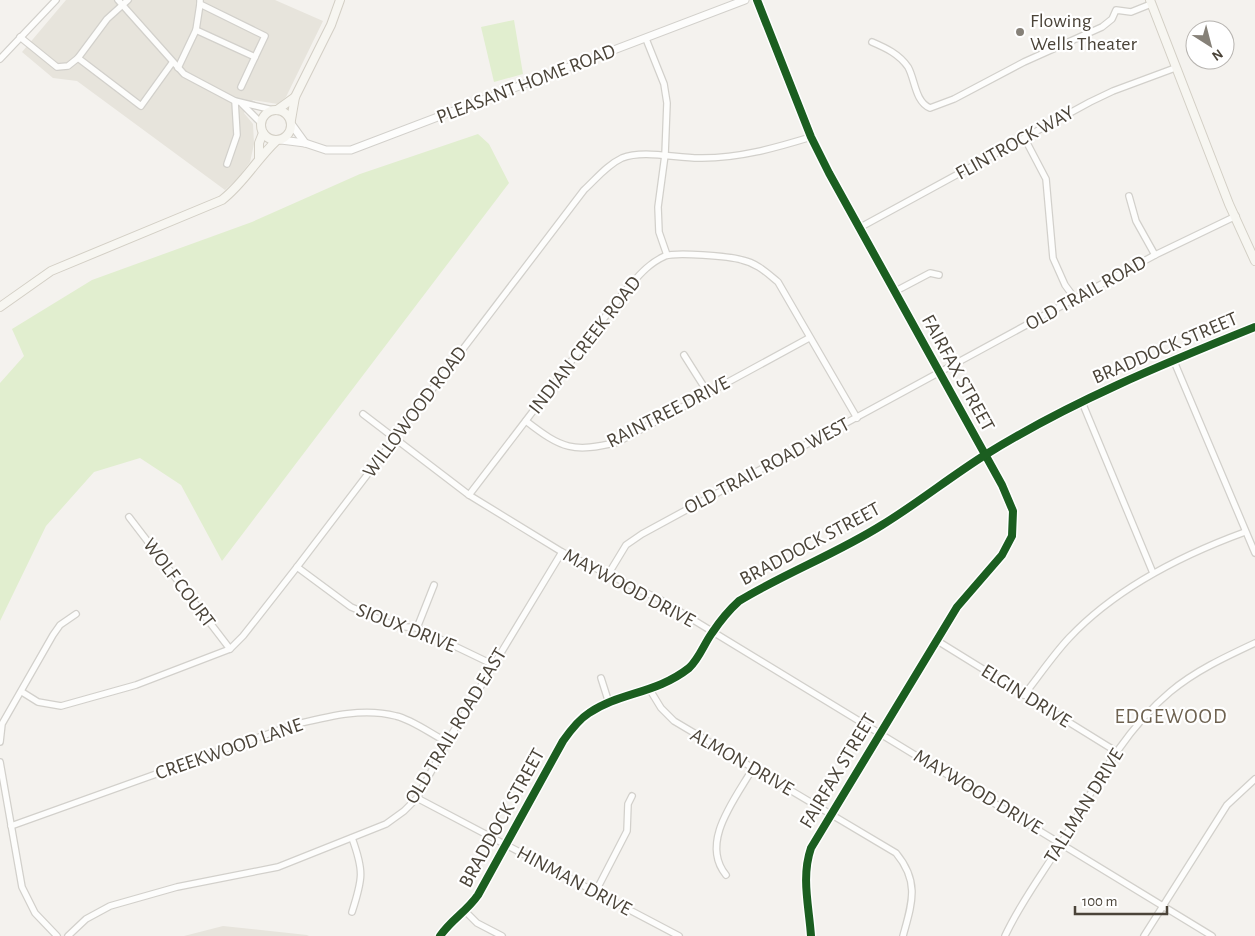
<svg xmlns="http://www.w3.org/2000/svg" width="1255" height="936" font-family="'Alegreya Sans',sans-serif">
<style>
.residential{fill:#e7e4dc}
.green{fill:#e1eecf}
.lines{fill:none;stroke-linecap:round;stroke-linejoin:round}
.minor-casing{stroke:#d2d0cb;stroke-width:8}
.tertiary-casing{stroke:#d2d0cb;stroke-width:9}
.secondary-casing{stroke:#d3cfc5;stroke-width:10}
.minor{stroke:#fdfdfc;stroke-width:5.5}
.tertiary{stroke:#fdfdfc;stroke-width:7}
.secondary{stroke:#f7f6f1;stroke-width:8}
.cycleway-casing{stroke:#fff;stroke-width:11}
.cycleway{stroke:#1b5e20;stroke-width:8}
.poi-dot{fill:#868178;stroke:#fff;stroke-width:2}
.labels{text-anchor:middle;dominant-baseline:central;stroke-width:4.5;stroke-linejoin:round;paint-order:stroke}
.poi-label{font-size:20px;fill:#4b4439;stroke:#fff;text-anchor:start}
.street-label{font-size:20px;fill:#4b4439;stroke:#fff}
.neighbourhood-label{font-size:21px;letter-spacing:1px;fill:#6e6250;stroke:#fff}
</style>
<rect width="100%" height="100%" fill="#f4f2ee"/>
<!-- residential -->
<g class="residential">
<path d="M66,0H275L323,21L286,97L278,104L253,100L244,113L253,124L254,144L250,162L238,178L225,190L77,81L53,78L22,52Z"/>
<path d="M223,926L307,935L309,936H184Z"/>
</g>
<!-- green -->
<g class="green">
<path d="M514,20L523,74L494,82L481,27Z"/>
<path d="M478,134L489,144L509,183L222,561L181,485L140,458L94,472L46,526L0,621V383L24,356L12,329L92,280L252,222L360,174Z"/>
</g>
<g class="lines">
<!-- minor casing -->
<g class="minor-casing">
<g id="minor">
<path d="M118,0L184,74L235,101L273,110"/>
<path d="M128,0L107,19L78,58L141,106L172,63"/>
<path d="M757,0L811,137L829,173L1002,485L1013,511L1012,536L1002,555L957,607L811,848C801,877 809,906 811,936"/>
<path d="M196,30L200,4"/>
<path d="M20,37L57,67L68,66L78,58"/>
<path d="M646,39L664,84L667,103L665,155L658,207L659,232L667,255"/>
<path d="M872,42C886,48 899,54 908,67C915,79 915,102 930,108L954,99L1024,62L1102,27L1112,19L1116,10L1131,12L1151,4"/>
<path d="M0,59L56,0"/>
<path d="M178,68L196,30L255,57L265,36L200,4V0"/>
<path d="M241,87L255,57"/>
<path d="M242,104L261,123"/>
<path d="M1025,139L1046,179L1053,258L1065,285L1076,300"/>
<path d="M227,164L237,135L235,101"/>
<path d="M1129,196L1136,221L1155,255"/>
<path d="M859,228L1090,102L1113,91L1175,68"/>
<path d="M894,292L930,273L939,275"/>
<path d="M684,355L708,393"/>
<path d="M1173,359L1255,553"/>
<path d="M1082,402L1153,573"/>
<path d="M363,414L469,495L562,552L659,599L1212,936"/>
<path d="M526,421C562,449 573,453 618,442L809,338"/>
<path d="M469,495L624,292C637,278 647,264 665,256C676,252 729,256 742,260C757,263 767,273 778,282L857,418"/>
<path d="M129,517L230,649"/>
<path d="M297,567L351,607L396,626L417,628L494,665"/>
<path d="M609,573L626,545L642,534L1155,255L1236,216"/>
<path d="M417,628L434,585"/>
<path d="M936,640L1117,752"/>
<path d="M601,678L609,703"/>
<path d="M650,690L661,708L674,721L896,853C920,882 912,903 903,936"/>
<path d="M22,692L38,702L61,706L136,685L230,649L243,636L297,567L584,190C596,179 607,165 622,158C644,149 679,159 702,158C740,158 775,148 811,137"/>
<path d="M1024,695C1039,676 1053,655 1069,638C1116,588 1182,555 1245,532"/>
<path d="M0,742L2,724L53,635L60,625L76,614"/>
<path d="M0,762L22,887L35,913L57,936"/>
<path d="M417,798L679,936"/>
<path d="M11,826L293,725C326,717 362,707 396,716C413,720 431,734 447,742"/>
<path d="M352,838C364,871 363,878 352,912"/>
<path d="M726,875C699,842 736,798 753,768"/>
<path d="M596,891L627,831L628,804L632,796"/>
<path d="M465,911L477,923L502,936"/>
<path d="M68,936L86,919L110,906L177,887L278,867L386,824L404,811L417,798L447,742L562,552"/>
<path d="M440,936C451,920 467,911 478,895L563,741C570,731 578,720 589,713C620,692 656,694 689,668C699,659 704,644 712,633C720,621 728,611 739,601C785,573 836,554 882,525C918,503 950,477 985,455C1070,402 1163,364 1255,327"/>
<path d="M1005,936C1020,903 1043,873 1062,842C1093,790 1122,732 1170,692C1195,671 1225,657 1255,643"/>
<path d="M1144,936L1227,805L1255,779"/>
</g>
</g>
<!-- tertiary casing -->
<g class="tertiary-casing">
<g id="tertiary">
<path d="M292,125L305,143"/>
<path d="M281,140L305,143L326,150H351L745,0"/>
</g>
</g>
<!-- secondary casing -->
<g class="secondary-casing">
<g id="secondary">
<path d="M1150,0L1229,204L1255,261"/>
<circle cx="276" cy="125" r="15"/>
<path d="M277,110L295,97"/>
<path d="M291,120L295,97L331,25L340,0"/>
<path d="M259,158V143L263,133"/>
<path d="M0,307L51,271L222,200C244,183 256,160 276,141"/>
</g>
</g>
<!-- minor -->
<use href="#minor" class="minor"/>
<!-- tertiary -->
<use href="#tertiary" class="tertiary"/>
<!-- secondary -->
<use href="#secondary" class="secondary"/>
<!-- cycleway casing -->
<g class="cycleway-casing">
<g id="cycleway">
<path d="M757,0L811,137L829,173L1002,485L1013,511L1012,536L1002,555L957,607L811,848C801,877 809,906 811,936"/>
<path d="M440,936C451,920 467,911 478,895L563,741C570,731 578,720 589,713C620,692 656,694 689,668C699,659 704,644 712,633C720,621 728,611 739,601C785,573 836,554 882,525C918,503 950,477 985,455C1070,402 1163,364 1255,327"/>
</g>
</g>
<!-- cycleway -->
<use href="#cycleway" class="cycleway"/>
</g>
<!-- markers -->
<circle class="poi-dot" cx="1020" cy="32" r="5"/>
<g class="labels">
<!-- poi labels -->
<g class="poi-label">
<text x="1030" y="21">Flowing<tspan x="1030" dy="23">Wells Theater</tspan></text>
</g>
<!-- street labels -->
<g class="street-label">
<text transform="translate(526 84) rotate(-21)">PLEASANT HOME ROAD</text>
<text transform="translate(1015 143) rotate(-29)">FLINTROCK WAY</text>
<text transform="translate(1086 293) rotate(-29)">OLD TRAIL ROAD</text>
<text transform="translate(585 345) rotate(-52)">INDIAN CREEK ROAD</text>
<text transform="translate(1165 348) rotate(-23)">BRADDOCK STREET</text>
<text transform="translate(958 373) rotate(61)">FAIRFAX STREET</text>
<text transform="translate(415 412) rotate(-53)">WILLOWOOD ROAD</text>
<text transform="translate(668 412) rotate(-27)">RAINTREE DRIVE</text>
<text transform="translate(767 466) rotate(-28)">OLD TRAIL ROAD WEST</text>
<text transform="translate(810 544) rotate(-28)">BRADDOCK STREET</text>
<text transform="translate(179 583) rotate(53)">WOLF COURT</text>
<text transform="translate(629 588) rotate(28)">MAYWOOD DRIVE</text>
<text transform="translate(406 628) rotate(21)">SIOUX DRIVE</text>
<text transform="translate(1026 696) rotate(32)">ELGIN DRIVE</text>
<text transform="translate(456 726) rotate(-59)">OLD TRAIL ROAD EAST</text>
<text transform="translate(229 749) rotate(-19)">CREEKWOOD LANE</text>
<text transform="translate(742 762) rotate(30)">ALMON DRIVE</text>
<text transform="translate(838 771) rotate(-59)">FAIRFAX STREET</text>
<text transform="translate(978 792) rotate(31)">MAYWOOD DRIVE</text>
<text transform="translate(1084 806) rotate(-58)">TALLMAN DRIVE</text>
<text transform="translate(502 818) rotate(-61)">BRADDOCK STREET</text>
<text transform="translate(574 881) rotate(28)">HINMAN DRIVE</text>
</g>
<!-- neighbourhood labels -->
<g class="neighbourhood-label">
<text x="1171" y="716">EDGEWOOD</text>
</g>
</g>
<!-- north arrow -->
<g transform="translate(1210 45) rotate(144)"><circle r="24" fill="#ffffff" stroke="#b7b4b0"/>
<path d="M0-4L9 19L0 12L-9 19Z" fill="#868178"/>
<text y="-8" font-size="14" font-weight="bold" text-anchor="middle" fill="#4b4439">N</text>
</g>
<!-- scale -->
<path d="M1075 906v8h92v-8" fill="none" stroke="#4b4439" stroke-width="2.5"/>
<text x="1082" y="906" font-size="15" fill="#4b4439" stroke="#ffffff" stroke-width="4" paint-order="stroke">100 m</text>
</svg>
